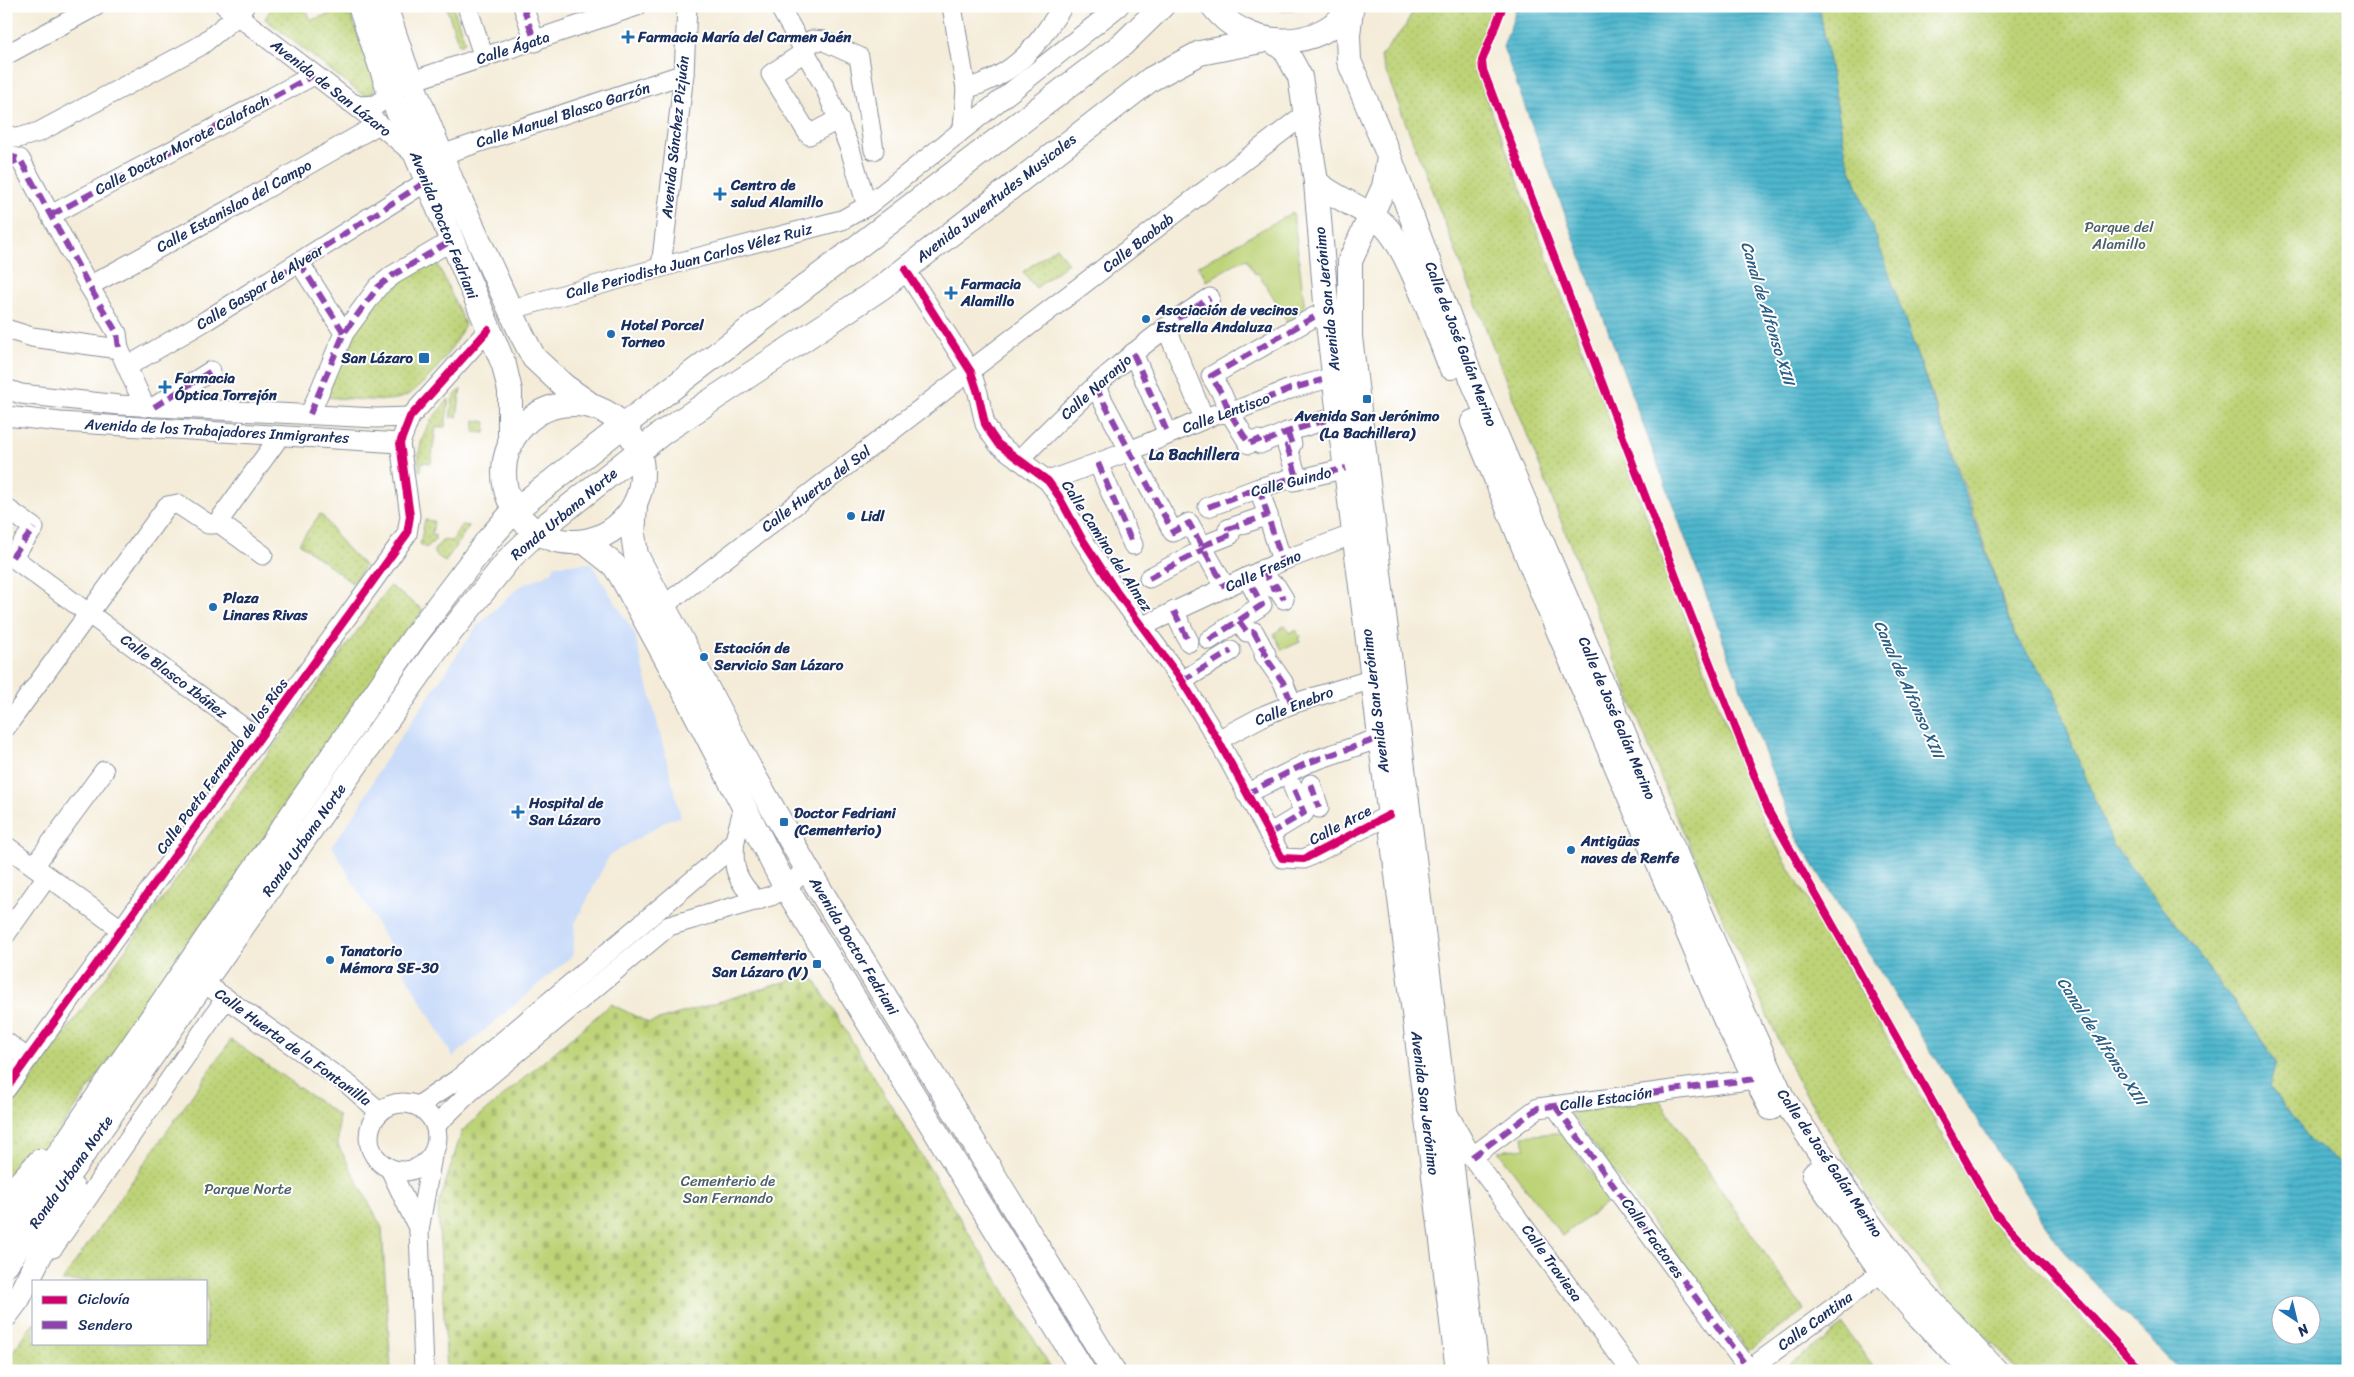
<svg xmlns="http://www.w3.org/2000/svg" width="2354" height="1377" font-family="Sriracha,sans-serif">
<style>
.built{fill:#cadcf9}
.grass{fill:#bdd377;stroke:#6c816a}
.cemetery{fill:url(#cemetery-stones);stroke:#6c816a}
.park{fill:url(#park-dots);stroke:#6c816a}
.water{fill:url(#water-rules);stroke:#357396;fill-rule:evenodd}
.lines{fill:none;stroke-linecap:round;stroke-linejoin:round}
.minor-casing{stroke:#888e9b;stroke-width:21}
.major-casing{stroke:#888e9b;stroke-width:26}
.minor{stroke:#fff;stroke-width:19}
.major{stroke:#fff;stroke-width:24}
.quiet{stroke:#8e44ad;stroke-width:6;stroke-dasharray:12 6;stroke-linecap:butt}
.cycleway-casing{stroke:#fff;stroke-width:11}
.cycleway{stroke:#d6006c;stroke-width:8}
.poi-dot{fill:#1f6fb2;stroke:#fff;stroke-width:2}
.labels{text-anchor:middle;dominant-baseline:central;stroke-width:4;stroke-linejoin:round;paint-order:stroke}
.poi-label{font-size:15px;font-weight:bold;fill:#1b2f5e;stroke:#fff;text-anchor:start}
.street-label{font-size:15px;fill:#1b2f5e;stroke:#fff}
.park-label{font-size:15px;fill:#4c6066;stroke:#fff}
.water-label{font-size:16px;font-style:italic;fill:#2d5f85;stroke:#fff}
.neighbourhood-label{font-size:16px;font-weight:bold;fill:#1b2f5e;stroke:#fff}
</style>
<defs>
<pattern id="cemetery-stones" width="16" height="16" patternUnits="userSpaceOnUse" patternTransform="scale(1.25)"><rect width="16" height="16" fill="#bdd377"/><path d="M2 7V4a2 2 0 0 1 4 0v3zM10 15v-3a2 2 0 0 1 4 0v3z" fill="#a2b569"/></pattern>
<pattern id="park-dots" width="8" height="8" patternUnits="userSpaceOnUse" patternTransform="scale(1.25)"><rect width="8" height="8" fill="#bdd377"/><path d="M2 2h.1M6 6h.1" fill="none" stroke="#a2b569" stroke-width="1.8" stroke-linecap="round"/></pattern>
<pattern id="water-rules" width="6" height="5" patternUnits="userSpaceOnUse" patternTransform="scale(1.25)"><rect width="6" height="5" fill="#4fb7cd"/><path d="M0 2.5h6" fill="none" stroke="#4195aa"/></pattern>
</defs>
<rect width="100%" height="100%" fill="#fff"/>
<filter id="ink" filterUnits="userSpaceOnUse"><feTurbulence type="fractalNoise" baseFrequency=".02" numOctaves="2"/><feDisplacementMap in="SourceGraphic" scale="10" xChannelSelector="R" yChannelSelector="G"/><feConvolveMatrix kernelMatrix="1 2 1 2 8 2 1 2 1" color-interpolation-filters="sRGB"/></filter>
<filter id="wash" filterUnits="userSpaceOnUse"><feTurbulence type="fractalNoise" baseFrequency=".0096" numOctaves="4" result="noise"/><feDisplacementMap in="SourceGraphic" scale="20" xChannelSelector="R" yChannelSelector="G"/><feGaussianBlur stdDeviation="1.12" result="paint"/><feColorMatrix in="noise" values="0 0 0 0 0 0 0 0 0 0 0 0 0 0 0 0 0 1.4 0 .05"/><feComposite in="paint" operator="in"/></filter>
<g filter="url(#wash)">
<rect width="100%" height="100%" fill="#f4ecd8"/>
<!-- built -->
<path class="built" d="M591,563L635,634L681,817L668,820L609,856L575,924L573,955L453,1057L332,846L360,806L381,766L477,626L519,587L552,572L555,565Z"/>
<!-- grass -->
<g class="grass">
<path d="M446,6H453L465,42L459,45Z"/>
<path d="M1260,6H1305L1286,11Z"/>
<path d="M1293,212L1306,318L1289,328L1282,311L1258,273L1255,274L1247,259L1234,264L1207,281L1198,266Z"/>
<path d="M1285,625L1289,633L1296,630L1300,637L1298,638L1300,642L1282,650L1274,634Z"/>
<path d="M1568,1132L1570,1144L1611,1200L1562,1236L1498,1151L1525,1148L1523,1136Z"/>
</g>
<!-- cemetery -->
<path class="cemetery" d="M811,974L1053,1371H447L438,1207L462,1131L611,1004L649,1023Z"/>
<!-- park -->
<g class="park">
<path d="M272,6H305L311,20L348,8L375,81L374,92L366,96L360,93L265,19Z"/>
<path d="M1416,6H1495L1474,66L1764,824L1994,1224L2132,1371H2019L1960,1310L1878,1211L1797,1080L1674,811L1380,57L1406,25Z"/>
<path d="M1819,6H2348V1168L2313,1143L2269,1087L2276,1061L2254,1029L2185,936L2113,845L2072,744L2054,691L2014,634L1967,493L1846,155Z"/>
<path d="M1056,247L1068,263L1036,288L1023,272Z"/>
<path d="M433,254L465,324C455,346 424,391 400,398C384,403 342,398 323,397L333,368L380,289Z"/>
<path d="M461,389L457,417H450L453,398Z"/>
<path d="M449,399L445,427H436L431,463L422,462L421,471L418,470C419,436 426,424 449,399Z"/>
<path d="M475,420L486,422L485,433L474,432Z"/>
<path d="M320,514C329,521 332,531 339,539C347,549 356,558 365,566L352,583L299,543Z"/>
<path d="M425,520L434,521L432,534L435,535V540L426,548L420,544Z"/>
<path d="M461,525L469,526L445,562L434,553V550L443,540L452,541Z"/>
<path d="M390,586L423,610L58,1133L6,1193V1114Z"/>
<path d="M231,1040L338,1115V1145L382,1228L391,1371H6V1361L34,1322V1343H206V1281H62Z"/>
<path d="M1656,1095L1804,1310L1748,1351L1565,1106Z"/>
<path d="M1843,1325L1876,1371H1782Z"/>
</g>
<!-- water -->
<path class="water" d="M1515,6H1819L1846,155L1884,259L2014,634L2054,691L2072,744L2113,845L2185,936L2254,1029L2276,1062L2269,1087L2313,1143L2348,1168V1371H2181L2064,1252L1909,1018L1796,837L1503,47L1514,17ZM2282,1304H2312V1334H2282Z"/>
</g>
<g filter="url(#ink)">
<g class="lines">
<!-- minor casing -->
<g class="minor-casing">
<g id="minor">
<path d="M225,6L379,124L415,155H441L684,74"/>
<path d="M467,6L484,58"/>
<path d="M523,6L535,42"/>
<path d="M779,6L825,87L850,149L867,206"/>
<path d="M952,6L966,89L963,128"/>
<path d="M6,55L96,6"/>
<path d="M966,89C1017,74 1035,48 1063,6"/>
<path d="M350,102L360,106L376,105L382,101L389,90L412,81L637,6"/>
<path d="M839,119L809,135L771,74L806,51L812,40L824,41L859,57L874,150"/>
<path d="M6,135L18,138L39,132L200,46L237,16L244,7"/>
<path d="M6,155L20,159L89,286L117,333L119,349L145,407"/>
<path d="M51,215L314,75"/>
<path d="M299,262L344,333"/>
<path d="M661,267L684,74L687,6"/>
<path d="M905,269L971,372L978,393L985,424L991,434L998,444L1048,481L1058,495L1081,537L1116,591L1182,681L1218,740L1282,858L1304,859L1389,815"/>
<path d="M89,286L234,207L379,124"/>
<path d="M509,310L673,264L842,220L867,206L1119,6"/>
<path d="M1314,317L1211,376L1222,394L1230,413L1249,444L1258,440L1260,444L1287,432L1339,416"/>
<path d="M1166,327L1204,418"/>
<path d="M6,329L32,337L119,349"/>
<path d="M1133,353L1168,434"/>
<path d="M128,366L207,320L427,181"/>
<path d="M1095,386L1173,532L1189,523L1225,587"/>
<path d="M6,389L21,394L119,405L376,418L410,417"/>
<path d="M154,407L211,371"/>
<path d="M310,414L344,333L378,287L393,275L451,241"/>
<path d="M6,416L60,422L400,443"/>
<path d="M1287,432L1292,444L1287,446L1298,480"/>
<path d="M1019,460C1078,400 1139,342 1210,298"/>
<path d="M1098,463L1133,545"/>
<path d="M1048,481L1130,451L1216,414L1230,413L1290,389L1322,380"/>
<path d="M1259,488L1282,561"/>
<path d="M1208,507L1259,488L1292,478L1293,481L1346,468"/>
<path d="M6,508L34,528L12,557L259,739"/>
<path d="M1202,546L1230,535L1228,529L1268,515"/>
<path d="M263,555L218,522L280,436"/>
<path d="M1263,569L1273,588L1276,586L1284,599"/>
<path d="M1149,578L1204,549"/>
<path d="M662,607L1305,114"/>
<path d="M1174,611L1189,642"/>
<path d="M1239,621L1247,632H1254L1266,654L1264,655L1283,682L1292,704"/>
<path d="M1143,626L1282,561L1354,534"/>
<path d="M1209,640L1262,605L1247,577"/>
<path d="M1182,681L1231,651"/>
<path d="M6,727L167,506L178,504L208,524H214L218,522"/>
<path d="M1218,740L1265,715L1292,704L1373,679"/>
<path d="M1311,784L1319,808"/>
<path d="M1246,794L1307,763L1380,738"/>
<path d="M1269,834L1304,813L1293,787"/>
<path d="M735,840C732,868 736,880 757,901"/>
<path d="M6,846L121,929"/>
<path d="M34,866L104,771"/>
<path d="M6,934L47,876"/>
<path d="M204,983L349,1085L380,1112"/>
<path d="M6,1042L28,1059"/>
<path d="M6,1089L407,534L410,516L400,443L410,417L488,330"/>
<circle cx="403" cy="1137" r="34"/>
<path d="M418,1106L458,1079L718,859L735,840L744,806"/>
<path d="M1555,1106L1750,1371"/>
<path d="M1448,1113L1472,1157L1631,1371"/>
<path d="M436,1125L470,1092L669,926L771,896C786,888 796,881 806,867"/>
<path d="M1439,1159C1452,1152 1459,1150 1472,1157L1538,1108L1755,1079"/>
<path d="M390,1169L419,1230"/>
<path d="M53,1248L226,998"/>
<path d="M424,1371L419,1230L432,1156"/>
<path d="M1747,1371L1882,1272"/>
</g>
</g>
<!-- major casing -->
<g class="major-casing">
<g id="major">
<path d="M360,6L389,90L504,365L510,391V446"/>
<path d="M385,6L404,63L452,182L520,331L534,358L564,386L594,407"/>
<path d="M1213,6C1247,51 1319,53 1352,6"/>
<path d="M1351,9L1348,35L1349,61L1389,156L1472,379L1743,1012L1782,1097L1862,1214L1911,1280L1996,1371"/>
<path d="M1273,41L1286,51L1300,77L1316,182L1327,315L1339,416L1373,679L1458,1371"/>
<path d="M1389,158L1384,187L1350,261V337L1477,1371"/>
<path d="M1316,182C1337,200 1364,207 1384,225C1408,247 1438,335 1451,367"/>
<circle cx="573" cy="473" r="69"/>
<path d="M1473,422L1547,604L1726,1021L1771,1108"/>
<path d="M635,506L633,534L636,555L750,769L806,867L1113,1371"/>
<path d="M585,542L614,565L620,574L682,687L786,888L1083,1371"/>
<path d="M1814,1174L1882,1272L1917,1314L1972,1371"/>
<path d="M6,1198L40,1161"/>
<path d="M6,1233L94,1102L415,636L488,540L514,511L624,425L1123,44L1162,6"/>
<path d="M6,1264L437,649L509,559L536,533L662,433L881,288L1151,79L1200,53L1266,40"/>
<path d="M6,1315L18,1299L73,1189"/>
</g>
</g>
<!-- minor -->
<use href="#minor" class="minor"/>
<!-- major -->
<use href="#major" class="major"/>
<!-- quiet -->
<g class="quiet">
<path d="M523,6L535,42"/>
<path d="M6,155L20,159L89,286L117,333L119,349"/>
<path d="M6,165L20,159"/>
<path d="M51,215L314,75"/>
<path d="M299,262L344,333"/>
<path d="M278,276L427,181"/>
<path d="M1314,317L1211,376L1222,394L1230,413L1249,444L1258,440L1260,444L1287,432L1339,416"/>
<path d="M1178,318L1210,298"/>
<path d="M201,324L215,315"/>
<path d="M1133,353L1168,434"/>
<path d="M1095,386L1173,532L1189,523L1225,587"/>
<path d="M154,407L211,371"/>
<path d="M1230,413L1290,389L1322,380"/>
<path d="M310,414L344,333L378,287L393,275L451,241"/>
<path d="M1287,432L1292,444L1287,446L1298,480"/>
<path d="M1098,463L1133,545"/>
<path d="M1259,488L1282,561"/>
<path d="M1208,507L1259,488L1292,478L1293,481L1346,468"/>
<path d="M1202,546L1230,535L1228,529L1268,515"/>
<path d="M12,557L34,528"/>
<path d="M1263,569L1273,588L1276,586L1284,599"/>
<path d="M1149,578L1204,549"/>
<path d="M1174,611L1189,642"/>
<path d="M1239,621L1247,632H1254L1266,654L1264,655L1283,682L1292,704"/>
<path d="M1209,640L1262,605L1247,577"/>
<path d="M1182,681L1231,651"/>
<path d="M1311,784L1319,808"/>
<path d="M1246,794L1307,763L1380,738"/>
<path d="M1269,834L1304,813L1293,787"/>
<path d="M1555,1106L1750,1371"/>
<path d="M1472,1157L1538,1108L1755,1079"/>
</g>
<!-- cycleway casing -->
<g class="cycleway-casing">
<g id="cycleway">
<path d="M1503,6L1482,61L1483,70L1681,590L1768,810L1996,1214L2142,1371"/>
<path d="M905,269L971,372L978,393L985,424L991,434L998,444L1048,481L1058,495L1081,537L1116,591L1182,681L1218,740L1282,858L1304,859L1389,815"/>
<path d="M6,1089L407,534L410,516L400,443L410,417L488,330"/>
</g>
</g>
<!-- cycleway -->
<use href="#cycleway" class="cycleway"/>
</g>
</g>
<!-- markers -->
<g class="poi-dot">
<path d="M625.5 29.5h5v5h5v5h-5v5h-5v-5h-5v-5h5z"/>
<path d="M717.5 186.5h5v5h5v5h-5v5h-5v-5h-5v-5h5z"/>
<path d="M948.5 285.5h5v5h5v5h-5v5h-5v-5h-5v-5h5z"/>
<circle cx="1146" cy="319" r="5"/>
<circle cx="611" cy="334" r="5"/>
<rect x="418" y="352" width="12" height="12" rx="2.5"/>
<path d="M162.5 379.5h5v5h5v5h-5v5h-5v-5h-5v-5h5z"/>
<rect x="1362" y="394" width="10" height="10" rx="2.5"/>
<circle cx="851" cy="516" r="5"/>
<circle cx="213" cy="607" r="5"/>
<circle cx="704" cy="657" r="5"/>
<path d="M515.5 804.5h5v5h5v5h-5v5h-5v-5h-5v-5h5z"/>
<rect x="779" y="817" width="10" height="10" rx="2.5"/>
<circle cx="1571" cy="850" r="5"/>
<circle cx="330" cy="960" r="5"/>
<rect x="812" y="959" width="10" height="10" rx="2.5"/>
</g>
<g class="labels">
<!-- poi labels -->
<g class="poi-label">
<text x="638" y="37">Farmacia María del Carmen Jaén</text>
<text x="731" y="185">Centro de<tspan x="731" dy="17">salud Alamillo</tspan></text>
<text x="961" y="284">Farmacia<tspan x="961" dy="17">Alamillo</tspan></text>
<text x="1156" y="310">Asociación de vecinos<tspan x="1156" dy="17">Estrella Andaluza</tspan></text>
<text x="621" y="325">Hotel Porcel<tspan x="621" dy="17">Torneo</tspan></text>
<text x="413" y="358" text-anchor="end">San Lázaro</text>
<text x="175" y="378">Farmacia<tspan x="175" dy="17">Óptica Torrejón</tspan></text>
<text x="1367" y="416" text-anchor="middle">Avenida San Jerónimo<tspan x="1367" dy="17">(La Bachillera)</tspan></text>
<text x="861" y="516">Lidl</text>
<text x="223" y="598">Plaza<tspan x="223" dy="17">Linares Rivas</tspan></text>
<text x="714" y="648">Estación de<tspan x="714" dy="17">Servicio San Lázaro</tspan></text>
<text x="529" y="803">Hospital de<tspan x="529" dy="17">San Lázaro</tspan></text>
<text x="794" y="813">Doctor Fedriani<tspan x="794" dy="17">(Cementerio)</tspan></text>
<text x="1581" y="841">Antigüas<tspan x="1581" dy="17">naves de Renfe</tspan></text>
<text x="340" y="951">Tanatorio<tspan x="340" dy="17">Mémora SE-30</tspan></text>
<text x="807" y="955" text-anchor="end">Cementerio<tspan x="807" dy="17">San Lázaro (V)</tspan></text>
</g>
<!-- street labels -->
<g class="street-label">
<text transform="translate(513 48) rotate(-18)">Calle Ágata</text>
<text transform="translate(331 88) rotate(38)">Avenida de San Lázaro</text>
<text transform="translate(563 115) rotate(-18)">Calle Manuel Blasco Garzón</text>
<text transform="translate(675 137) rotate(-84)">Avenida Sánchez Pizjuán</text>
<text transform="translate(182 145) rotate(-28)">Calle Doctor Morote Calafach</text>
<text transform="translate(996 198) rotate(-38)">Avenida Juventudes Musicales</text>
<text transform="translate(234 206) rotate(-29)">Calle Estanislao del Campo</text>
<text transform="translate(444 225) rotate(68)">Avenida Doctor Fedriani</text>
<text transform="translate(1138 243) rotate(-38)">Calle Baobab</text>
<text transform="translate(689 261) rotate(-15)">Calle Periodista Juan Carlos Vélez Ruiz</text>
<text transform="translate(260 287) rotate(-32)">Calle Gaspar de Alvear</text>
<text transform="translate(1327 299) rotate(-96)">Avenida San Jerónimo</text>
<text transform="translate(1461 344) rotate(69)">Calle de José Galán Merino</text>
<text transform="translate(1096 387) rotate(-42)">Calle Naranjo</text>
<text transform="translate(1226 413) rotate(-20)">Calle Lentisco</text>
<text transform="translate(217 431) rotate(3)">Avenida de los Trabajadores Inmigrantes</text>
<text transform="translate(1291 482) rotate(-14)">Calle Guindo</text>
<text transform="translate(816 489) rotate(-37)">Calle Huerta del Sol</text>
<text transform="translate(564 514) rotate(-40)">Ronda Urbana Norte</text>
<text transform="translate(1107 546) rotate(57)">Calle Camino del Almez</text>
<text transform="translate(1263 571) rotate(-24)">Calle Fresno</text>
<text transform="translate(174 676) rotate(37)">Calle Blasco Ibáñez</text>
<text transform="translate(1375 701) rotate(-97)">Avenida San Jerónimo</text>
<text transform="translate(1294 706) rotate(-21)">Calle Enebro</text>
<text transform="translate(1617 718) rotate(67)">Calle de José Galán Merino</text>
<text transform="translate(222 766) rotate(-54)">Calle Poeta Fernando de los Ríos</text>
<text transform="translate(1340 825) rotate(-28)">Calle Arce</text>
<text transform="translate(304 840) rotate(-55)">Ronda Urbana Norte</text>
<text transform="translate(854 946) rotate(59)">Avenida Doctor Fedriani</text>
<text transform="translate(293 1047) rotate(36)">Calle Huerta de la Fontanilla</text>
<text transform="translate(1606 1099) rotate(-8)">Calle Estación</text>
<text transform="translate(1425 1103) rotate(83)">Avenida San Jerónimo</text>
<text transform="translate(1830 1163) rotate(56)">Calle de José Galán Merino</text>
<text transform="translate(71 1172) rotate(-55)">Ronda Urbana Norte</text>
<text transform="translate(1653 1238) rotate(54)">Calle Factores</text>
<text transform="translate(1552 1263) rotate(54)">Calle Traviesa</text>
<text transform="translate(1815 1321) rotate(-36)">Calle Cantina</text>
</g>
<!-- park labels -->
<g class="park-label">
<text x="2119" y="227">Parque del<tspan x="2119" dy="17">Alamillo</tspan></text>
<text x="728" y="1181">Cementerio de<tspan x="728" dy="17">San Fernando</tspan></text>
<text x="248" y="1189">Parque Norte</text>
</g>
<!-- water labels -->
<g class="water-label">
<text transform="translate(1768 313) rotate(73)">Canal de Alfonso XIII</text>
<text transform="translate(1909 689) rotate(66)">Canal de Alfonso XIII</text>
<text transform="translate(2102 1041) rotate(57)">Canal de Alfonso XIII</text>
</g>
<!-- neighbourhood labels -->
<g class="neighbourhood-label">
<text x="1194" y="454">La Bachillera</text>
</g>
</g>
<!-- margin -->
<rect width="2354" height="1377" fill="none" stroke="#fff" stroke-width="25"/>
<!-- legend -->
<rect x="32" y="1280" width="175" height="65" fill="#ffffff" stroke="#a4acbf"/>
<rect x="42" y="1296" width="25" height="8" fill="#d6006c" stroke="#a4acbf"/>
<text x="78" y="1304" font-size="15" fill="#1b2f5e">Ciclovía</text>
<rect x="42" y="1321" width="25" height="8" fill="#8e44ad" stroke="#a4acbf"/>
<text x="78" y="1330" font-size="15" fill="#1b2f5e">Sendero</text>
<!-- north arrow -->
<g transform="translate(2296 1320) rotate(145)"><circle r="24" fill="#ffffff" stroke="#a4acbf"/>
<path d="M0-4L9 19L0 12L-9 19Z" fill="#1f6fb2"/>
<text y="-8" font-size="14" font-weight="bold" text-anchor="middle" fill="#1b2f5e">N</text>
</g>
</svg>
